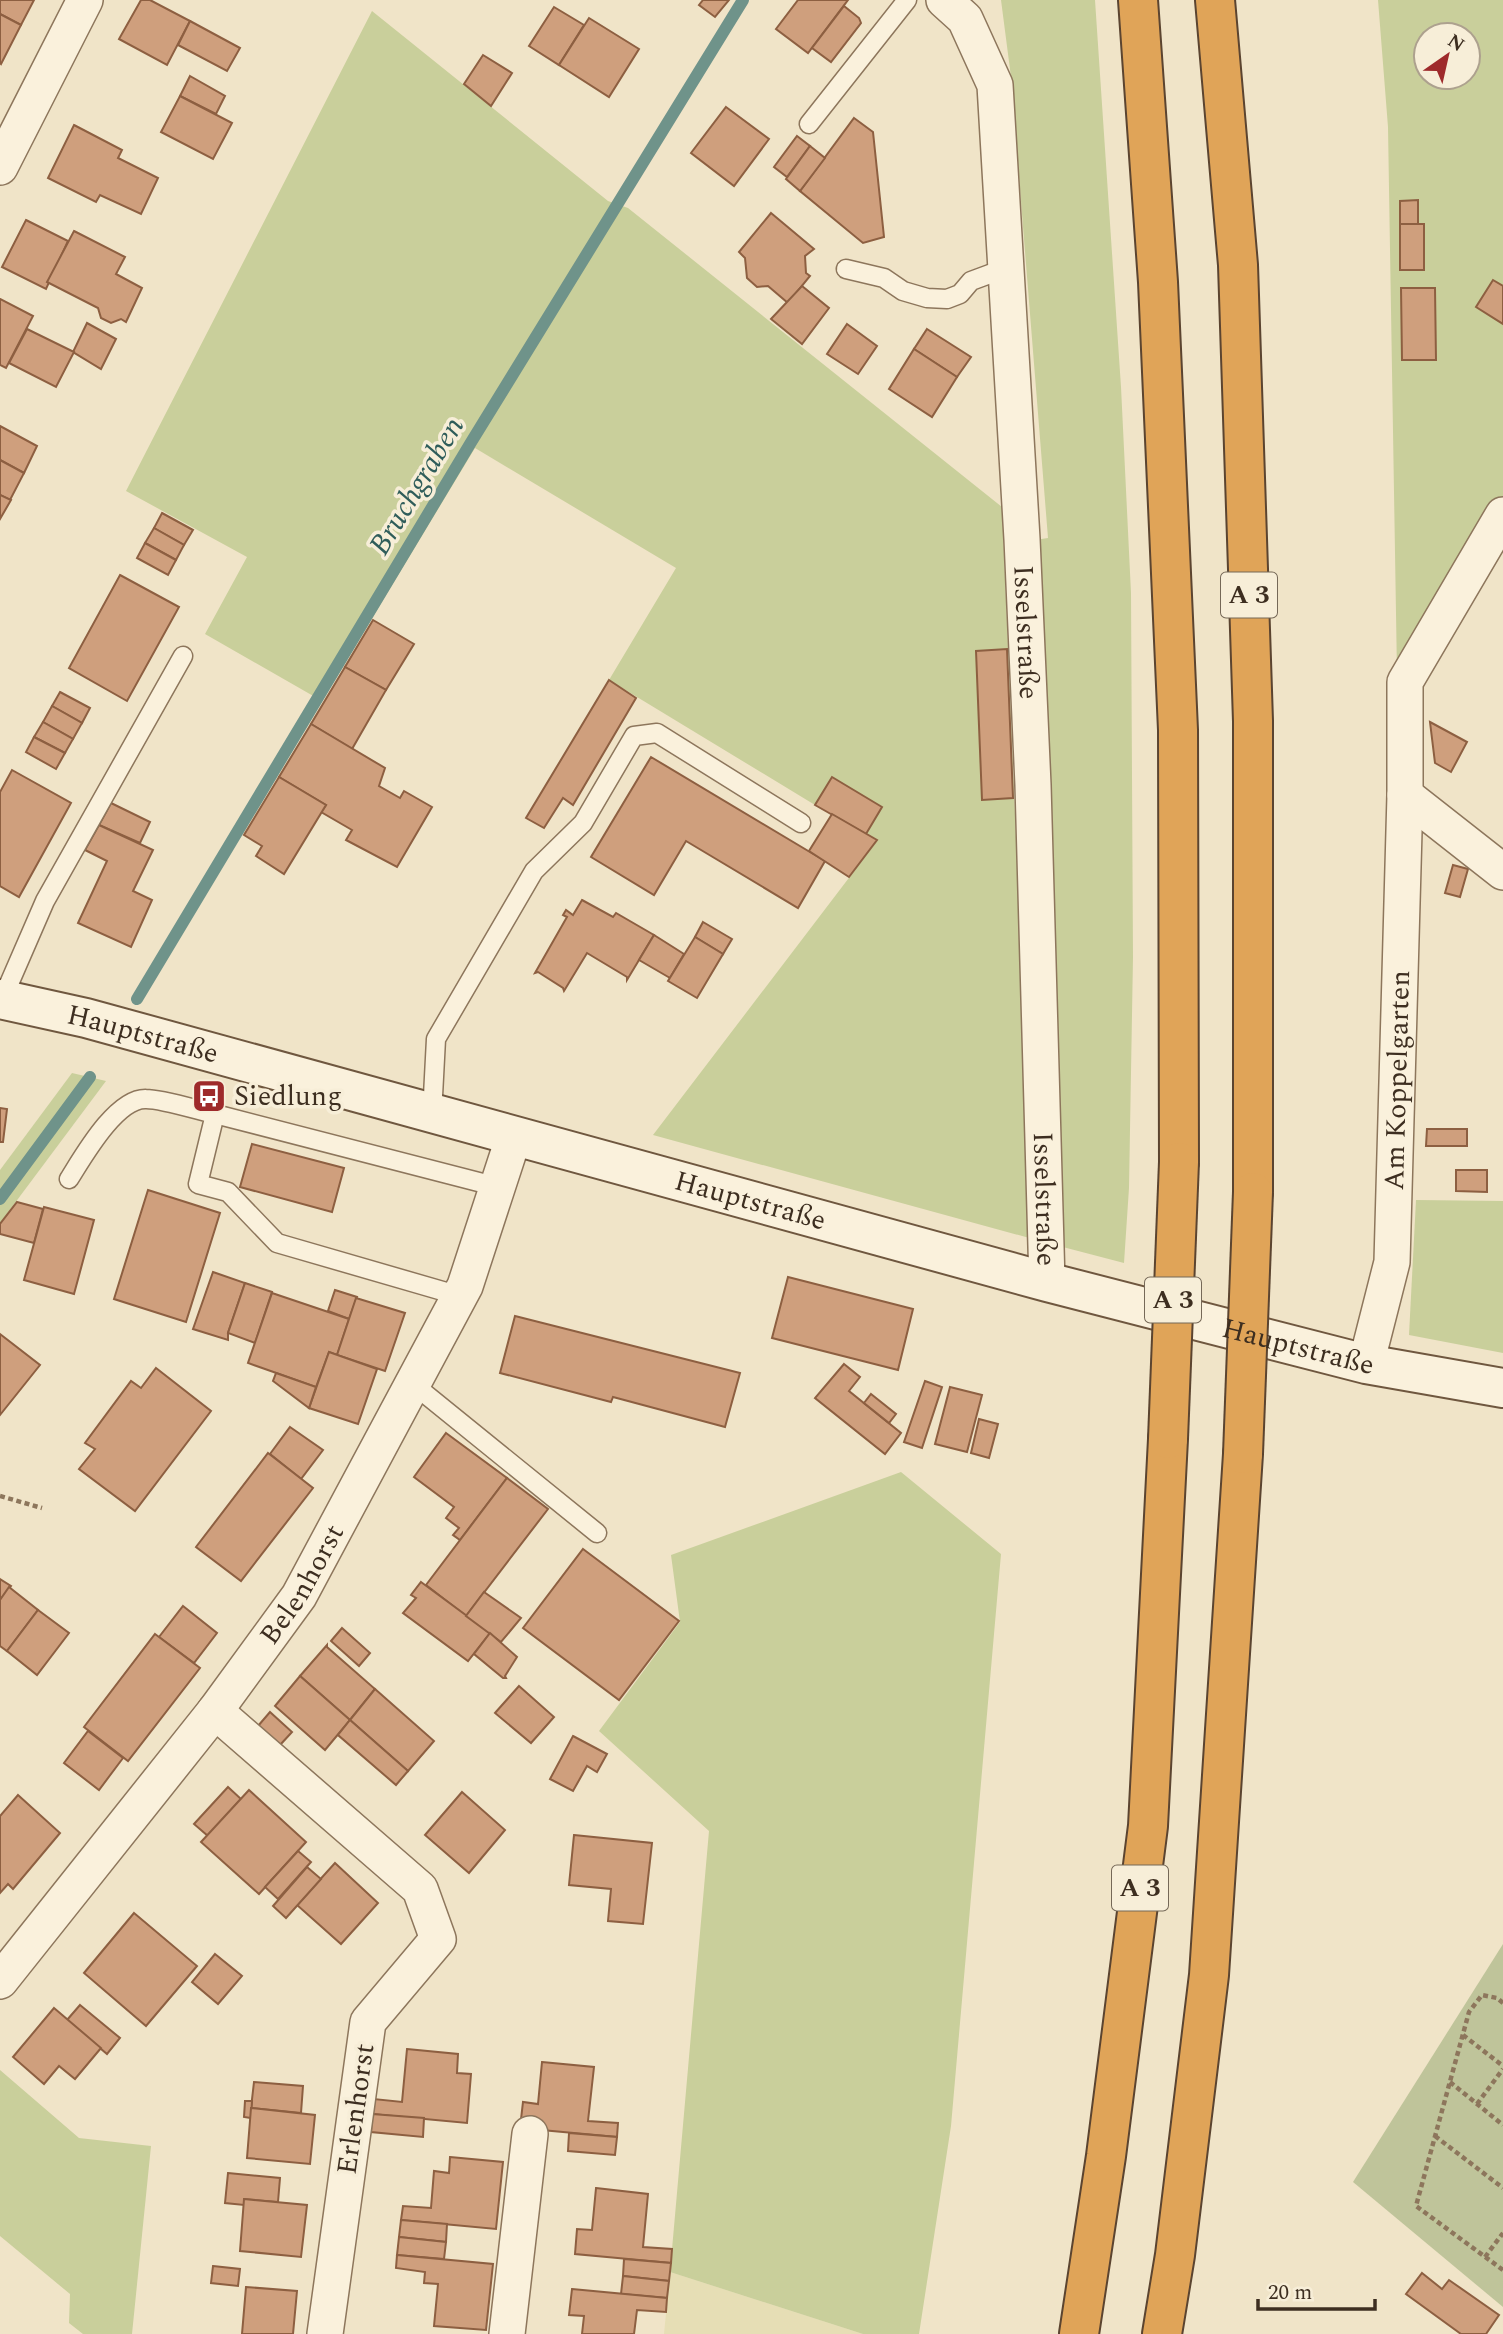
<svg xmlns="http://www.w3.org/2000/svg" width="1503" height="2334" font-family="Spectral,serif">
<style>
.farmland{fill:#e6deb5}
.green{fill:#c9cf9b;fill-rule:evenodd}
.cemetery{fill:#bfc49a}
.lines{fill:none;stroke-linecap:round;stroke-linejoin:round}
.stream{stroke:#6f938a;stroke-width:12}
.building{fill:#cf9f7d;stroke:#8d5f41;stroke-width:2}
.lane-casing{stroke:#8d765c;stroke-width:21}
.street-casing{stroke:#8d765c;stroke-width:38}
.secondary-casing{stroke:#6f573f;stroke-width:42}
.highway-casing{stroke:#5b4430;stroke-width:42}
.path{stroke:#8d765c;stroke-width:4.5;stroke-dasharray:5 3.5;stroke-linecap:butt}
.lane{stroke:#faf1dc;stroke-width:18}
.street{stroke:#faf1dc;stroke-width:35}
.secondary{stroke:#faf1dc;stroke-width:38}
.highway{stroke:#e0a458;stroke-width:38}
.highway-bridge-casing{stroke:#5b4430;stroke-width:42;stroke-linecap:butt}
.highway-bridge{stroke:#e0a458;stroke-width:38}
.labels{text-anchor:middle;dominant-baseline:central;stroke-width:7;stroke-linejoin:round;paint-order:stroke}
.shield{fill:#f7eed8;stroke:#756857;stroke-width:2}
.shield-label{font-size:26px;font-weight:bold;fill:#3d2e20}
.street-label{font-size:28px;fill:#3d2e20;stroke:#f7eed8}
.poi-label{font-size:28px;fill:#3d2e20;stroke:#f7eed8;text-anchor:start}
.water-label{font-size:30px;font-style:italic;fill:#2f5d5a;stroke:#f7eed8}
</style>
<rect width="100%" height="100%" fill="#f0e4c8"/>
<!-- farmland -->
<path class="farmland" d="M670,2272L863,2334H664Z"/>
<!-- green -->
<g class="green">
<path d="M1001,0H1095L1121,387L1131,593L1133,957L1129,1188L1124,1263L1059,1246L1035,540L1048,538L1011,77Z"/>
<path d="M1378,0H1503V496L1397,674L1388,127ZM1426,35H1468V77H1426Z"/>
<path d="M372,11L608,201L628,208L1002,507L1033,1239L653,1135L877,841L866,834L882,807L832,777L815,805L609,680L676,568L475,448L322,701L205,634L247,557L126,491Z"/>
<path d="M72,1073L106,1081L0,1223V1170Z"/>
<path d="M1416,1200L1503,1201V1353L1409,1335Z"/>
<path d="M901,1472L1001,1554L951,2126L919,2334H863L670,2272L709,1831L599,1731L680,1622L671,1555Z"/>
<path d="M0,2070L79,2138L151,2146L132,2334H83L69,2323L70,2294L0,2236Z"/>
</g>
<!-- cemetery -->
<path class="cemetery" d="M1503,1944V2307L1353,2182Z"/>
<g class="lines">
<!-- stream -->
<g class="stream">
<path d="M137,999L470,444L743,0"/>
<path d="M0,1199L90,1077"/>
</g>
</g>
<!-- building -->
<g class="building">
<path d="M0,0H34L21,25L0,14Z"/>
<path d="M141,0H150L190,21L167,65L119,39Z"/>
<path d="M703,0H729L715,17L699,5Z"/>
<path d="M798,0H848L808,53L776,29Z"/>
<path d="M844,6L859,18L861,23L831,62L812,48Z"/>
<path d="M554,7L584,25L559,65L529,46Z"/>
<path d="M0,14L21,25L1,64L0,63Z"/>
<path d="M589,18L639,49L609,97L559,65Z"/>
<path d="M190,21L240,48L227,71L178,45Z"/>
<path d="M483,55L512,73L491,106L464,84Z"/>
<path d="M190,76L225,96L216,114L180,96Z"/>
<path d="M180,96L232,123L213,159L161,132Z"/>
<path d="M726,107L769,139L734,186L691,153Z"/>
<path d="M854,118L873,132L884,237L863,243L800,191Z"/>
<path d="M74,125L122,150L118,158L158,178L141,214L100,195L96,202L48,178Z"/>
<path d="M797,136L810,146L787,177L774,167Z"/>
<path d="M810,146L825,158L800,191L786,179Z"/>
<path d="M1418,200V224H1400V201Z"/>
<path d="M771,213L814,249L805,256L806,273L810,276L788,303L768,286L757,287L747,278L745,258L739,252Z"/>
<path d="M26,220L68,241L46,289L2,267Z"/>
<rect x="1400" y="224" width="24" height="46"/>
<path d="M74,231L125,257L116,274L142,288L126,322L121,319L111,323L101,318L98,308L47,282Z"/>
<path d="M1493,280L1503,286V324L1476,307Z"/>
<path d="M802,286L829,308L802,344L771,319Z"/>
<path d="M1401,288H1435L1436,360H1402Z"/>
<path d="M0,299L33,316L6,368L0,365Z"/>
<path d="M87,323L116,339L101,369L73,352Z"/>
<path d="M847,324L877,346L858,374L827,354Z"/>
<path d="M27,329L74,352L56,387L9,363Z"/>
<path d="M927,329L971,357L957,377L914,349Z"/>
<path d="M914,349L957,377L932,417L889,389Z"/>
<path d="M0,426L37,446L24,473L0,460Z"/>
<path d="M0,460L24,473L10,500L0,495Z"/>
<path d="M0,495L11,500L0,519Z"/>
<path d="M162,513L193,530L184,545L154,528Z"/>
<path d="M154,528L184,545L176,560L145,543Z"/>
<path d="M145,543L176,560L168,575L137,558Z"/>
<path d="M120,575L179,607L127,701L69,668Z"/>
<path d="M373,620L414,644L386,690L345,667Z"/>
<path d="M1007,649L1013,798L982,800L976,651Z"/>
<path d="M345,667L386,690L352,749L311,724Z"/>
<path d="M609,680L636,698L573,805L563,798L544,828L526,818Z"/>
<path d="M60,692L90,708L82,723L52,706Z"/>
<path d="M52,706L82,723L73,739L43,722Z"/>
<path d="M43,722L73,739L65,753L34,737Z"/>
<path d="M1430,722L1467,742L1451,772L1435,763Z"/>
<path d="M311,724L385,768L379,786L400,798L404,791L432,807L397,867L346,840L352,830L321,812L326,805L279,777Z"/>
<path d="M34,737L65,753L56,769L26,752Z"/>
<path d="M651,757L825,861L798,908L686,841L654,895L591,857Z"/>
<path d="M12,770L71,803L19,897L0,886V792Z"/>
<path d="M279,777L326,805L284,874L256,856L262,846L244,835Z"/>
<path d="M832,777L882,807L866,834L815,805Z"/>
<path d="M111,803L150,822L140,843L99,825Z"/>
<path d="M832,814L877,840L849,877L809,851Z"/>
<path d="M99,825L153,850L133,891L152,900L131,947L78,923L107,861L85,850Z"/>
<path d="M1453,865L1468,869L1460,897L1445,893Z"/>
<path d="M582,900L613,917L616,913L654,935L627,980V977L587,953L564,991L563,988L538,972L535,973L567,917L563,915L566,910L573,915Z"/>
<path d="M703,922L732,939L723,954L695,937Z"/>
<path d="M654,935L684,954L670,978L639,960Z"/>
<path d="M695,937L723,954L697,998L668,981Z"/>
<path d="M0,1108L7,1109L3,1142H0Z"/>
<path d="M1427,1129H1467V1146H1426Z"/>
<path d="M252,1144L344,1168L332,1212L240,1187Z"/>
<path d="M1456,1170H1487V1192L1456,1191Z"/>
<path d="M148,1190L220,1213L186,1322L114,1299Z"/>
<path d="M17,1202L43,1209L34,1243L0,1234V1224Z"/>
<path d="M44,1207L94,1220L74,1294L24,1280Z"/>
<path d="M213,1272L245,1283L228,1333V1340L193,1329Z"/>
<path d="M788,1277L913,1309L898,1370L772,1338Z"/>
<path d="M245,1283L272,1292L255,1343L228,1333Z"/>
<path d="M335,1290L357,1297L349,1319L328,1311Z"/>
<path d="M272,1293L349,1319L337,1355L329,1352L316,1387L248,1363Z"/>
<path d="M356,1298L405,1313L385,1371L337,1355Z"/>
<path d="M515,1316L740,1373L725,1427L613,1397L611,1402L500,1373Z"/>
<path d="M0,1334L40,1365L0,1415Z"/>
<path d="M329,1352L377,1369L358,1424L309,1408Z"/>
<path d="M844,1364L860,1377L849,1391L901,1433L885,1454L815,1398Z"/>
<path d="M156,1368L211,1411L135,1511L79,1469L95,1449L85,1443L131,1381L141,1388Z"/>
<path d="M276,1373L316,1387L309,1408L273,1381Z"/>
<path d="M925,1381L942,1387L922,1448L904,1442Z"/>
<path d="M950,1387L982,1395L967,1452L935,1444Z"/>
<path d="M871,1394L896,1414L889,1423L864,1403Z"/>
<path d="M979,1419L998,1424L989,1458L971,1453Z"/>
<path d="M290,1427L323,1450L301,1479L270,1454Z"/>
<path d="M446,1433L507,1478L460,1540L453,1535L459,1528L446,1518L454,1507L414,1477Z"/>
<path d="M268,1453L313,1488L241,1581L196,1547Z"/>
<path d="M507,1478L548,1509L466,1616L426,1585Z"/>
<path d="M583,1549L679,1621L619,1700L523,1628Z"/>
<path d="M0,1579L11,1586L0,1600Z"/>
<path d="M421,1582L490,1633L468,1661L403,1613L416,1598L411,1595Z"/>
<path d="M9,1587L38,1610L7,1651L0,1646V1600Z"/>
<path d="M484,1592L521,1618L501,1642L466,1616Z"/>
<path d="M183,1606L217,1633L194,1663L159,1637Z"/>
<path d="M38,1610L69,1633L37,1675L7,1651Z"/>
<path d="M342,1628L370,1653L359,1666L331,1641Z"/>
<path d="M490,1633L517,1657L505,1676L506,1678H503L474,1654Z"/>
<path d="M155,1634L200,1668L128,1761L84,1727Z"/>
<path d="M327,1645V1647L375,1689L350,1720L300,1676Z"/>
<path d="M300,1676L350,1720L325,1750L275,1706Z"/>
<path d="M519,1686L554,1717L531,1743L495,1713Z"/>
<path d="M375,1689L434,1741L408,1771L350,1720Z"/>
<path d="M270,1712L292,1732L280,1745L258,1726Z"/>
<path d="M350,1720L408,1771L396,1785L338,1735Z"/>
<path d="M88,1731L123,1758L99,1790L64,1763Z"/>
<path d="M573,1736L607,1754L597,1772L587,1766L573,1791L550,1779Z"/>
<path d="M228,1787L241,1799L208,1836L194,1824Z"/>
<path d="M249,1790L306,1842L259,1894L201,1842Z"/>
<path d="M462,1792L505,1830L469,1873L425,1835Z"/>
<path d="M18,1795L60,1833L13,1889L8,1884L0,1893V1816Z"/>
<path d="M574,1835L652,1843L643,1924L608,1921L611,1889L569,1885Z"/>
<path d="M298,1851L311,1862L278,1899L265,1887Z"/>
<path d="M335,1863L378,1903L341,1944L297,1905Z"/>
<path d="M307,1867L321,1879L286,1918L273,1906Z"/>
<path d="M134,1913L197,1966L146,2026L84,1973Z"/>
<path d="M215,1954L242,1976L218,2004L192,1982Z"/>
<path d="M80,2005L120,2038L107,2054L67,2020Z"/>
<path d="M54,2008L101,2048L75,2079L59,2066L44,2084L13,2057Z"/>
<path d="M407,2049L458,2054L457,2073L471,2074L467,2123L372,2114L374,2099L402,2102Z"/>
<path d="M542,2062L594,2067L588,2121L618,2123L617,2137L520,2128L523,2102L538,2104Z"/>
<path d="M254,2082L303,2086L301,2113L251,2108Z"/>
<path d="M245,2101H252L251,2118L244,2117Z"/>
<path d="M251,2108L315,2115L310,2164L247,2158Z"/>
<path d="M372,2114L424,2118L423,2137L371,2132Z"/>
<path d="M569,2133L617,2137L615,2155L568,2151Z"/>
<path d="M450,2157L503,2162L496,2229L401,2220L403,2206L431,2208L434,2171L449,2173Z"/>
<path d="M228,2173L280,2178L278,2202L244,2199V2205L225,2203Z"/>
<path d="M596,2188L648,2194L643,2247L672,2249L671,2263L575,2254L577,2229L592,2230Z"/>
<path d="M244,2199L307,2205L301,2257L240,2251Z"/>
<path d="M401,2220L447,2224L446,2242L399,2237Z"/>
<path d="M399,2237L446,2242L444,2259L397,2255Z"/>
<path d="M397,2255L493,2264L486,2330L434,2326L438,2284L424,2283L425,2272L396,2268Z"/>
<path d="M624,2259L671,2263L669,2281L623,2276Z"/>
<path d="M213,2266L240,2269L238,2286L211,2283Z"/>
<path d="M1422,2273L1442,2289L1449,2280L1499,2315L1486,2334H1461L1406,2294Z"/>
<path d="M623,2276L669,2281L667,2298L621,2294Z"/>
<path d="M246,2287L297,2291L293,2334H242Z"/>
<path d="M572,2289L667,2298L666,2312L637,2310L634,2334H582L584,2316L569,2315Z"/>
</g>
<g class="lines">
<!-- lane casing -->
<g class="lane-casing">
<g id="lane">
<path d="M809,124L907,0"/>
<path d="M846,269L884,278L903,291L927,298L947,299L960,294L971,281L1006,268"/>
<path d="M2,1000L45,901L183,656"/>
<path d="M215,1114L498,1187"/>
<path d="M432,1115L436,1039L534,871L583,823L634,736L657,733L801,823"/>
<path d="M69,1179C83,1157 116,1098 146,1099C162,1099 197,1110 215,1114L198,1184L228,1192L277,1243L460,1296"/>
<path d="M413,1384L597,1533"/>
</g>
</g>
<!-- street casing -->
<g class="street-casing">
<g id="street">
<path id="s1" d="M944,0L965,19L995,85L1022,539L1033,785L1047,1282"/>
<path d="M0,167L85,0"/>
<path d="M1405,795L1503,872"/>
<path id="s2" d="M1366,1364L1392,1262L1405,795V682L1503,515"/>
<path d="M215,1711L420,1889L438,1939L368,2022L325,2334"/>
<path id="s3" d="M0,1981L215,1711L299,1596L465,1286L514,1136"/>
<path d="M507,2334L530,2134"/>
</g>
</g>
<!-- secondary casing -->
<g class="secondary-casing">
<g id="secondary">
<path id="s4" d="M0,999L86,1018L1047,1282L1366,1364L1503,1388"/>
</g>
</g>
<!-- highway casing -->
<g class="highway-casing">
<g id="highway">
<path d="M1138,0L1158,282L1178,730L1179,1162"/>
<path d="M1215,0L1238,265L1253,721V1192"/>
<path d="M1079,2334L1106,2156L1148,1826L1168,1439"/>
<path d="M1162,2334L1175,2255L1209,1975L1243,1454"/>
</g>
</g>
<!-- path -->
<g class="path">
<path d="M0,1496L42,1508"/>
<path d="M1503,2003L1497,1998L1482,1995L1469,2012L1416,2206L1503,2270"/>
<path d="M1463,2035L1503,2066"/>
<path d="M1450,2082L1503,2125"/>
<path d="M1477,2104L1503,2069"/>
<path d="M1435,2136L1503,2188"/>
<path d="M1485,2257L1503,2233"/>
</g>
<!-- lane -->
<use href="#lane" class="lane"/>
<!-- street -->
<use href="#street" class="street"/>
<!-- secondary -->
<use href="#secondary" class="secondary"/>
<!-- highway -->
<use href="#highway" class="highway"/>
<!-- highway-bridge casing -->
<g class="highway-bridge-casing">
<g id="highway-bridge">
<path d="M1168,1439L1179,1162"/>
<path d="M1243,1454L1253,1192"/>
</g>
</g>
<!-- highway-bridge -->
<use href="#highway-bridge" class="highway-bridge"/>
</g>
<!-- icons -->
<defs>
<g id="bus-square" transform="scale(1.75)"><rect x="-9" y="-9" width="18" height="18" rx="4" fill="#9e2a2b" stroke="#f7eed8"/><path d="M-5-6H5V4H4V6H2V4H-2V6H-4V4H-5ZM-3.5-4V0h7V-4ZM-3.5 1.2v1.5H-2V1.2ZM2 1.2v1.5H3.5V1.2Z" fill="#fff"/></g>
</defs>
<g fill-rule="evenodd">
<use href="#bus-square" x="209" y="1096"/>
</g>
<g class="labels">
<!-- shield labels -->
<g class="shield">
<rect x="1221" y="572.5" width="56" height="45" rx="5"/>
<rect x="1145" y="1277.5" width="56" height="45" rx="5"/>
<rect x="1112" y="1865.5" width="56" height="45" rx="5"/>
</g>
<g class="shield-label">
<text x="1249" y="595">A 3</text>
<text x="1173" y="1300">A 3</text>
<text x="1140" y="1888">A 3</text>
</g>
<!-- street labels -->
<g class="street-label">
<text stroke="none"><textPath href="#s1" startOffset="649">Isselstraße</textPath></text>
<text stroke="none"><textPath href="#s4" startOffset="147">Hauptstraße</textPath></text>
<text stroke="none"><textPath href="#s2" startOffset="287">Am Koppelgarten</textPath></text>
<text stroke="none"><textPath href="#s1" startOffset="1216">Isselstraße</textPath></text>
<text stroke="none"><textPath href="#s4" startOffset="777">Hauptstraße</textPath></text>
<text stroke="none"><textPath href="#s4" startOffset="1344">Hauptstraße</textPath></text>
<text stroke="none"><textPath href="#s3" startOffset="499">Belenhorst</textPath></text>
<text transform="translate(356 2109) rotate(-82)">Erlenhorst</text>
</g>
<!-- poi labels -->
<g class="poi-label">
<text x="234" y="1096">Siedlung</text>
</g>
<!-- water labels -->
<g class="water-label">
<text transform="translate(417 486) rotate(-59)">Bruchgraben</text>
</g>
</g>
<!-- north arrow -->
<g transform="translate(1447 56) rotate(34)"><circle r="33" fill="#f7eed8" stroke="#ada18e" stroke-width="2"/>
<path d="M0-5L12 26L0 18L-12 26Z" fill="#9e2a2b"/>
<text y="-10" font-size="19" font-weight="bold" text-anchor="middle" fill="#3d2e20">N</text>
</g>
<!-- scale -->
<path d="M1258 2299v10h117v-10" fill="none" stroke="#3d2e20" stroke-width="3.5"/>
<text x="1268" y="2299" font-size="21" fill="#3d2e20" stroke="#f7eed8" stroke-width="5" paint-order="stroke">20 m</text>
</svg>
